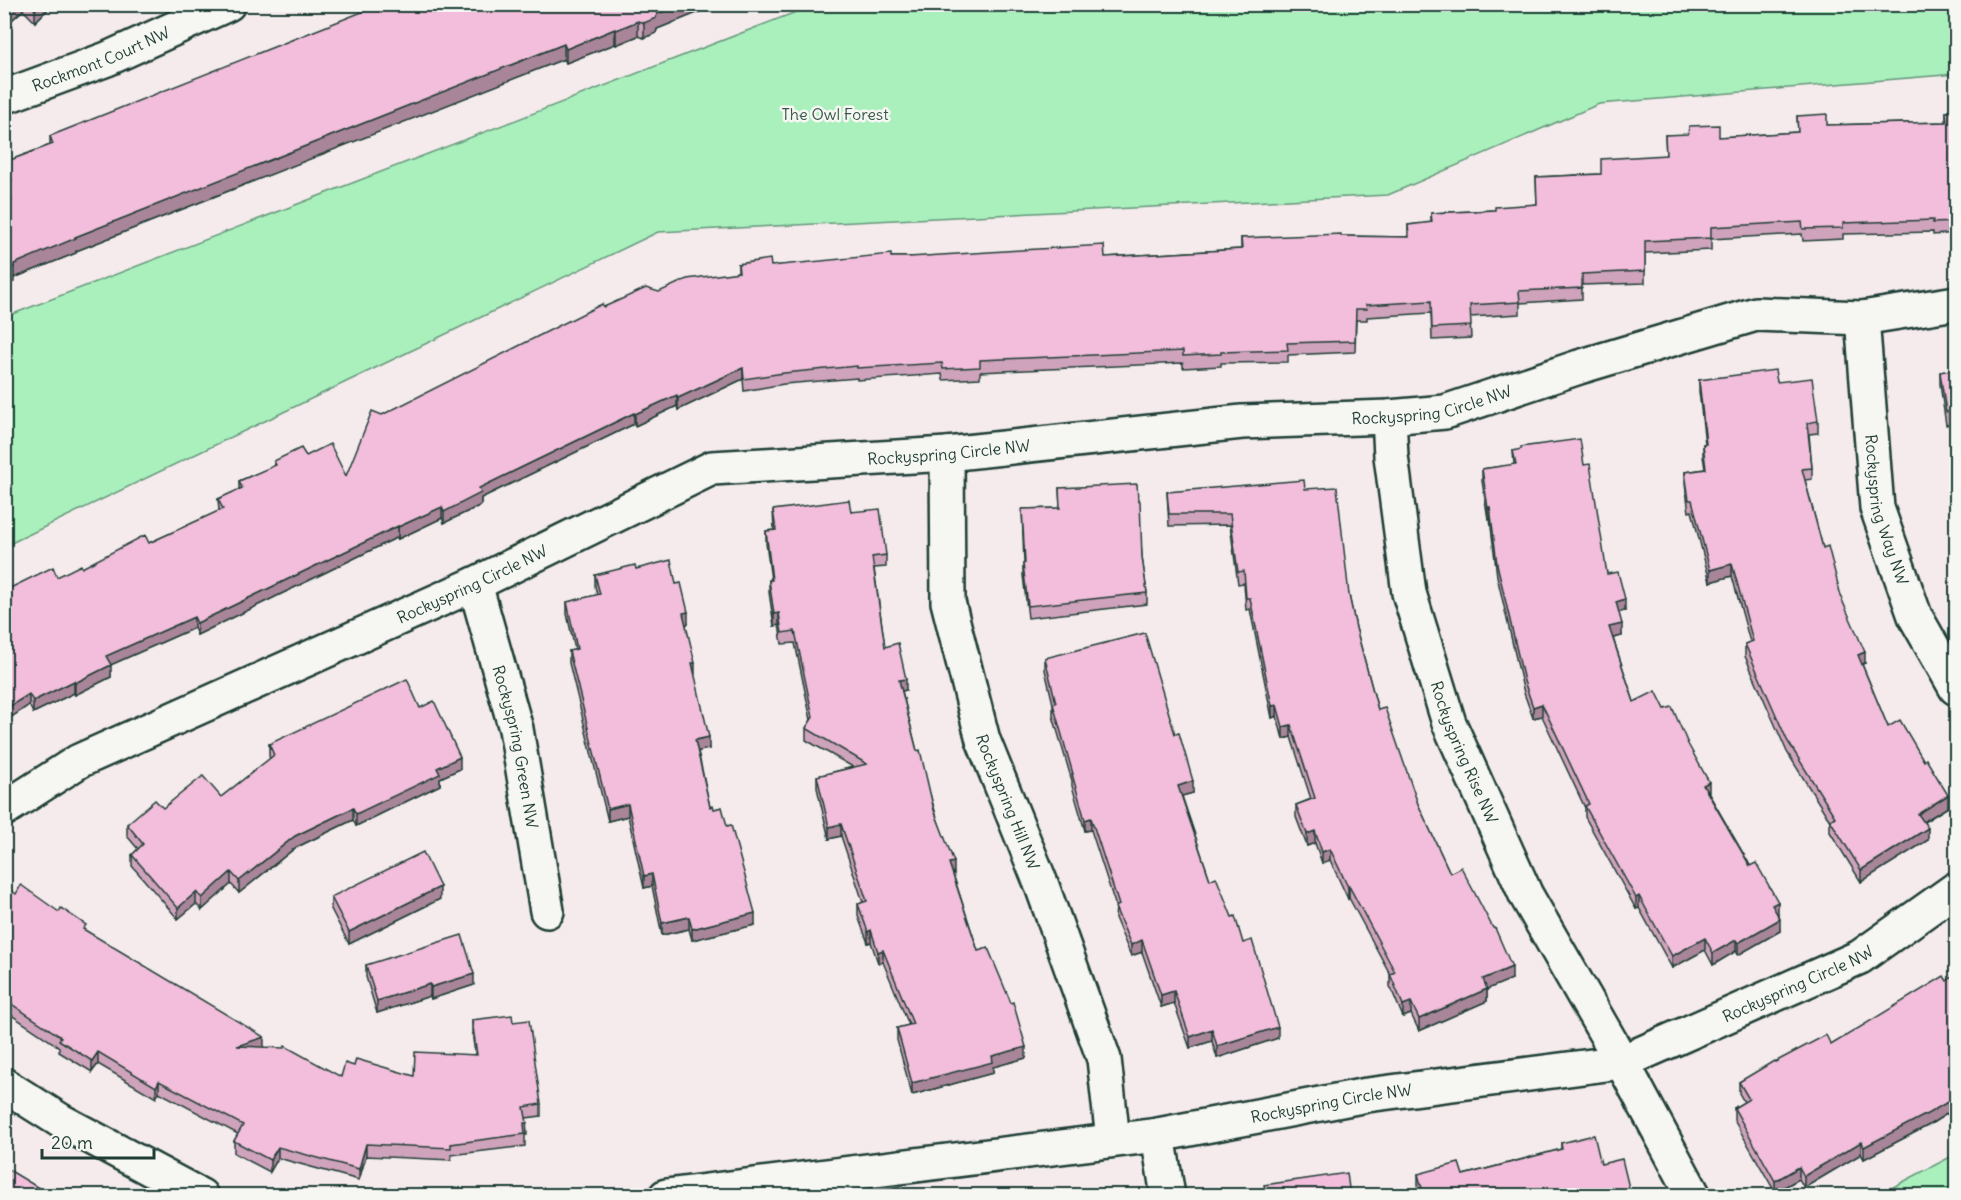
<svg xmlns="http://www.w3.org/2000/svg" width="1961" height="1200" font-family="Delius,sans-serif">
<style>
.green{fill:#aaf0bd;stroke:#649678;stroke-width:1.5}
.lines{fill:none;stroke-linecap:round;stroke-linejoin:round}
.minor-casing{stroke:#1f3d34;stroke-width:38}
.minor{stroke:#f6f6f2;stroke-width:33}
.wall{fill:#d0a3bc;stroke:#1f3d34;stroke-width:1.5}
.shaded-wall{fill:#a98599;stroke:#1f3d34;stroke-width:1.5}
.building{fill:#f2bedb;stroke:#1f3d34;stroke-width:1.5}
.labels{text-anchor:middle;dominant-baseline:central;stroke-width:5;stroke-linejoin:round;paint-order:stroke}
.street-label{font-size:16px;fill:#1f3d34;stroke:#f6f6f2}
.park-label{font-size:16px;fill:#345849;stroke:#f6f6f2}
</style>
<rect width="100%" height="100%" fill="#f5ebed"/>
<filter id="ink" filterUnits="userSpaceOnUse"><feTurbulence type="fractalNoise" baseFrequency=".0167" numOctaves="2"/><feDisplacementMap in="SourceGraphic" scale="12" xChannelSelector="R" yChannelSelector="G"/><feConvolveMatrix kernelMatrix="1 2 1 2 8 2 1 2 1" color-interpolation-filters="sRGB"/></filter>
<g filter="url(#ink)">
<!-- green -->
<g class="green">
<path d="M814,5H1956V74L1599,104L1388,195L658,232L5,546V317Z"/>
<path d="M1956,1154V1195H1878Z"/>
</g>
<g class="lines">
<!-- minor casing -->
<g class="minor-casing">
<g id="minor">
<path id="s1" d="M4,97L107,59L228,4"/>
<path id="s2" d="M1862,318L1877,508L1915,616L1956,688"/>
<path id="s3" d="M1389,417L1391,456L1409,593L1449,723L1526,895L1622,1062L1694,1196"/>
<path id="s4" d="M947,454L948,602L983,740L1042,886L1104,1059L1113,1140"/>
<path id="s5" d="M475,584L516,729L547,911"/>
<path id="s6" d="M4,809L79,761L475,584L712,468L947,454L1242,422L1389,417L1445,412L1579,367L1756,314L1862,318L1956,303"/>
<path d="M4,1085L61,1121L201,1196"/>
<path d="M1158,1135L1168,1196"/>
<path id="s7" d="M666,1196L1158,1135L1367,1095L1622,1062L1860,957L1956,889"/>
</g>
</g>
<!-- minor -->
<use href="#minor" class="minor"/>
</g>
<!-- wall -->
<g class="wall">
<path d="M4,4H53L35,22L23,10L4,27Z"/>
<path d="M719,4L657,29L656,33L644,38L638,36L616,45L615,44L566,63L564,59L76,251V253L14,278V282L4,283V202H6L5,199V184L7,183L5,177V162L50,145V136Z"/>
<path d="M1956,111V233L1933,235V232L1843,234V239L1803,241L1802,234L1711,239V250L1645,253V283L1582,285V299L1520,303V314L1470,317L1471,338L1432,340L1431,313L1367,317V320H1356L1355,352L1288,355V362L1221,363V366L1183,368V363L980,372V378L943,380L942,374L857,380V378L784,384L744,391L743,379L678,410L677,406L635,426L634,424L481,498V505L444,523L442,518L398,539V537L197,635L194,628L110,665L111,677L75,695L74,693L33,713L29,705L4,722L57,577L82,568L149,543L219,511L218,499L239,490V481L274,466V461L306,456L346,476L382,415L604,307L738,272V264L771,266L891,257H1105L1241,249V238L1341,236L1408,237V225L1431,223V213L1495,210L1537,204L1536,177L1601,174L1666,155L1665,135L1719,137L1798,132L1797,116L1827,125L1946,122V112Z"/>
<path d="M1956,369V446L1954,424L1946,425L1940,384V372Z"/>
<path d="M1699,380L1777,382L1818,421V433L1809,434L1812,468V479L1805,480L1823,548L1865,663L1862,664L1888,727L1948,807L1924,822L1928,840L1861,882L1830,832V821L1787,752L1745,656V644L1750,642L1732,576L1710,582L1692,511L1689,512L1685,483V472L1705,469L1703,456V444H1705L1699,391Z"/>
<path d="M1513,451L1584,465L1607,574L1625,611L1619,612L1622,636L1613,638L1634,702L1709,794L1778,914L1780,931L1738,955L1736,951L1713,965L1705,950L1672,968L1639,908L1636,909L1585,817V808L1542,716L1533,718L1524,693L1497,576L1490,519H1488L1482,481V469L1514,465Z"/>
<path d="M1059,488L1138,500L1142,557L1147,593V604L1028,618L1023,575V564L1024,563L1022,509L1060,508Z"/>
<path d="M1305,489L1349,595L1356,628L1378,710L1418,804L1450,873L1512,979L1487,989V1001L1419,1031L1411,1014L1403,1017L1390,986V974L1349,898L1348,899L1330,860L1322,863L1315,843L1307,846L1296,817V805L1311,799L1291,737L1283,739L1277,716L1272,718L1250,609L1246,610L1244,583L1238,584L1230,525L1169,526L1167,492Z"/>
<path d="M773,510L851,512L886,555V567L874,568L885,647L906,690L902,691L917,751L954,874H953L978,951L1026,1058L993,1067V1073L912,1095L897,1040V1028L909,1025L883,962L878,963L871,942L868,943L858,916V904L863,902L841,836L829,839L817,788V776L853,767L806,740V728L811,720L795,643L782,644L779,625L774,626L769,592V580H771L766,543V531L774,530Z"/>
<path d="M636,569L676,584L688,624H686L694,674L709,749L698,751L710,807L755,925L692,940L689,929L662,935L652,886L644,888L628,816L608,821L569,663V651L575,650L567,614V602L597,595L595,586V575Z"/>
<path d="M1045,658L1175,734L1193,793L1182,796L1210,880L1243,943L1278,1038L1217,1058L1212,1041L1190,1048L1174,1003L1161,1007L1142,952L1131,956L1115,918L1116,907L1091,830L1085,831L1072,786V781L1053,716V704L1045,670Z"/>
<path d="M420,708L460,769L440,778V785L356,826L353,820L295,848L239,893L231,884L202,910L196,904L178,919L132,866V855L138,849L127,836V824L163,808L221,797L270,759L269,756V744Z"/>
<path d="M4,886L16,894L59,912L86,931L264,1047L341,1077L354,1066L414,1076L475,1054L472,1032V1020L513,1022L541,1104V1116L526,1118L527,1135H525V1146L451,1155V1160L366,1156L359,1180L278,1158L270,1172L234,1153V1141L238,1134L159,1092L156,1098L98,1064L92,1072L59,1052V1047L4,1010Z"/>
<path d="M331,897L440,899L349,944L331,909Z"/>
<path d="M366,965L474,985L431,999L430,996L377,1013L366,977Z"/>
<path d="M1956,974V1108L1929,1125L1864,1159L1861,1154L1804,1188L1799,1179L1775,1192L1734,1120V1108L1744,1102L1739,1093V1082L1775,1062L1831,1045L1947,981Z"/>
<path d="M1561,1143L1601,1164L1631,1196H1421L1418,1185V1174L1463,1175L1561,1149Z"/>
</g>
<!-- shaded-wall -->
<g class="shaded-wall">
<path d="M16,4H23V10L4,27V16Z"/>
<path d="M41,4H53L35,22V10Z"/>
<path d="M681,4H719L657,29L656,33L644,38V23L657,14Z"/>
<path d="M638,21V36L616,45V30Z"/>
<path d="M615,29V44L566,63V49Z"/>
<path d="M564,44V59L76,251V253L14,278V264L75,237Z"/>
<path d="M743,368V379L678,410V398Z"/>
<path d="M677,395V406L635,426V414Z"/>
<path d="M634,413V424L481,498V505L444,523V512L479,488Z"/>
<path d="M442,507V518L398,539V527Z"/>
<path d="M1490,507V519H1488V508Z"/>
<path d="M398,526V537L197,635V623Z"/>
<path d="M1732,564V576L1710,582V570Z"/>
<path d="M1625,599V611L1616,613V602Z"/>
<path d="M688,612V624L683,625V613Z"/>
<path d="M779,613V625L774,626V614Z"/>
<path d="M194,617V628L106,667V656Z"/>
<path d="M1622,624V636L1609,639V627Z"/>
<path d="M1865,652V663L1858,666V655Z"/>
<path d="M692,663H695V674L692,675Z"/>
<path d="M111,665V677L75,695V683Z"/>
<path d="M906,679V690L899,692V680Z"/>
<path d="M74,681V693L33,713V701Z"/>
<path d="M29,694V705L4,722V710Z"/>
<path d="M1542,704V716L1533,718V707Z"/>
<path d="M1277,705V716L1272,718V706Z"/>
<path d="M1291,725V737L1283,739V727Z"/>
<path d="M709,737V749L695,752V740Z"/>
<path d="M460,757V769L440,778V785L356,826V814L437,768Z"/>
<path d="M1193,781V793L1178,797V786Z"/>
<path d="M1709,782V793L1703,785Z"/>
<path d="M1948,795V807L1918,825V814Z"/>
<path d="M628,804V816L608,821V809Z"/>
<path d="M353,808V820L295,848L239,893V881L295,836Z"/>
<path d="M1091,818V830L1085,831V820Z"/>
<path d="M841,824V836L829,839V827Z"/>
<path d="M1928,828V840L1861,882V870Z"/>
<path d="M1315,831V843L1307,846V834Z"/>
<path d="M1330,849V860L1322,863V852Z"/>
<path d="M954,862V874L949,875V863Z"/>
<path d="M231,872V884L202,910V898Z"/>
<path d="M652,874V886L644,888V876Z"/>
<path d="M1349,886V898L1348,899V887Z"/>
<path d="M440,887V899L349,944V932Z"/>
<path d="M196,892V904L178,919V908Z"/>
<path d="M1639,896V908L1636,909V898Z"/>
<path d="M1778,902V914L1772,917V905Z"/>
<path d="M755,913V925L692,940V929Z"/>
<path d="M689,917V929L662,935V923Z"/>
<path d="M1780,919V931L1738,955V943Z"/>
<path d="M871,930V942L868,943V932Z"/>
<path d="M1705,938V950L1672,968V956Z"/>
<path d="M1142,940V952L1131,956V945Z"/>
<path d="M1736,940V951L1713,965V953Z"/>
<path d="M883,950V962L878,963V952Z"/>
<path d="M1512,967V979L1483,991V979Z"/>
<path d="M474,974V985L431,999V987Z"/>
<path d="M430,984V996L377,1013V1001Z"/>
<path d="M1487,989V1001L1419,1031V1019Z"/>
<path d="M1174,991V1003L1161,1007V995Z"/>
<path d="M1411,1002V1014L1403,1017V1005Z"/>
<path d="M1278,1027V1038L1217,1058V1046Z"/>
<path d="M1212,1029V1041L1190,1048V1037Z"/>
<path d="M264,1037V1049L237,1046Z"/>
<path d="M1026,1047V1058L993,1067V1073L912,1095V1083L992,1056Z"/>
<path d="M98,1052V1064L92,1072V1061Z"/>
<path d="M159,1081V1092L156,1098V1087Z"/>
<path d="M1956,1097V1108L1929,1125L1864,1159V1147Z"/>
<path d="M1861,1142V1154L1804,1188V1176Z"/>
<path d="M366,1144V1156L359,1180V1169Z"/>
<path d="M278,1147V1158L270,1172V1160Z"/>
<path d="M1799,1167V1179L1775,1192V1181Z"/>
</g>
<!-- building -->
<g class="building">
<path d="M4,4H16L4,16Z"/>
<path d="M30,4H41L35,10Z"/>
<path d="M382,4H681L657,14L656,18L644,23L638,21L616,30L615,29L566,49L564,44L75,237L76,238L14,264V267L4,268V202L12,201L5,184L12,181L5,162L53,144L50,136Z"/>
<path d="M1956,111V222L1933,223V220L1843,223V228L1803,229L1802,222L1711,227V238L1645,241V271L1582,274V288L1519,291L1520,302L1470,305L1471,326L1432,328L1431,301L1366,305L1367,309H1356L1355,341L1287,343L1288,350L1221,352V354L1183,356V351L980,360V367L943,369L942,363L857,368V366L784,373L744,379L743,368L678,398L677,395L635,414L634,413L479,488L481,493L444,512L442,507L398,527V526L197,623L194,617L106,656L111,665L75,683L74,681L33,701L29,694L4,710V591L53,567L57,577L81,565L82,568L145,535L149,543L223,509L218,499L242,488L239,481L276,465L274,461L301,448L306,456L330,444L346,476L372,411L382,415L602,304L604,307L646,288L659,292L687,279L739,272L738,264L770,259L771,266L891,254V257H909L1104,245L1105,257L1242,249L1241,238L1341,234V236L1409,237L1408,225L1432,222L1431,213L1495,210V207L1537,204L1536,177L1601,174V159L1666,155L1665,135L1688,134L1689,126L1719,125V137L1798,132L1797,116L1827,114V125L1947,122L1946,112Z"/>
<path d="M1956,369V433L1954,411L1946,412L1940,372Z"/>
<path d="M1775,370L1777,382L1812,378L1818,421L1807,423L1812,468L1802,469L1823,548L1828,546L1842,600L1865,652L1858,655L1888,727L1900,720L1924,761L1926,759L1948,795L1918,814L1928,828L1861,870L1830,820L1835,817L1787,740L1745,644L1753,641L1732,564L1710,570L1692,500H1689L1685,472L1706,469L1703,444H1706L1699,380Z"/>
<path d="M1580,439L1584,465L1590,464L1607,574L1618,572L1625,599L1616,602L1622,624L1609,627L1634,702L1656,691L1665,709L1672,707L1688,744L1709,782L1703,785L1750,866L1756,863L1778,902L1772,905L1780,919L1738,943L1736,940L1713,953L1705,938L1672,956L1639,896L1636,898L1585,806L1589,804L1542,704L1533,707L1524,681L1497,564L1490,507L1488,508L1482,469L1516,464L1513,451L1521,449V447Z"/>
<path d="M1304,480L1305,489L1337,487L1349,595L1356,628L1378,710L1385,708L1418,804L1450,873L1461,867L1493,928H1495L1512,967L1483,979L1487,989L1419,1019L1411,1002L1403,1005L1390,974L1395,972L1349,886L1348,887L1330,849L1322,852L1315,831L1307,834L1296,805L1315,798L1291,725L1283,727L1277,705L1272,706L1250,598H1246L1244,571L1238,572L1230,514H1169L1167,492Z"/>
<path d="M1137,484L1138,500L1140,501L1142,557L1147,593L1028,606L1023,564L1025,563L1022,509L1060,508L1059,488Z"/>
<path d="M849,500L851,512L880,509L886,555L872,557L885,647L898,643L906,679L899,680L917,751L920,750L934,810L954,862L949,863L978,951L988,948L1011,1003L1013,1002L1026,1047L992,1056L993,1062L912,1083L897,1028L913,1024L883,950L878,952L871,930L868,932L858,904L867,901L841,824L829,827L817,776L867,764L806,728L813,717L795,631L782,633L779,613L774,614L769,580H772L766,531L776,530L773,510Z"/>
<path d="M671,560L676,584L681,583L688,612L683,613L695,663H692L709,737L695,740L710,807L713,806L714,809L722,807L727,826L731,825L755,913L692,929L689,917L662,923L652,874L644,876L628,804L608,809L569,651L577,649L567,602L600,594L595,575L635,565L636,569Z"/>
<path d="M1145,633L1175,734L1179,733L1193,781L1178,786L1210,880L1216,877L1232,917L1235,916L1243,943L1252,940L1278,1027L1217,1046L1212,1029L1190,1037L1174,991L1161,995L1142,940L1131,945L1115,907L1119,905L1091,818L1085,820L1072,774H1073L1053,704L1056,703L1045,658Z"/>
<path d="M407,679L420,708L434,701L460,757L437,768L440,774L356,814L353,808L295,836L239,881L231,872L202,898L196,892L178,908L132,855L143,844L127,824L155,800L163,808L203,776L221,797L274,755L269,744Z"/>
<path d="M423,852L440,887L349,932L331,897Z"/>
<path d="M21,885L59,912L61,908L86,925L83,929L264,1037L237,1046L284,1048L285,1046L341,1077L345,1063L354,1066L356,1059L414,1076L415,1052L477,1055L472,1020L512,1015L513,1022L529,1020L541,1104L524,1107L527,1123H524L525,1134L451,1144V1148L366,1144L359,1169L278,1147L270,1160L234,1141L243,1125L159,1081L156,1087L98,1052L92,1061L59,1040L61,1037L4,999V886L16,894Z"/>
<path d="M462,935L474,974L431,987L430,984L377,1001L366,965Z"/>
<path d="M1956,974V1097L1929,1113L1864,1147L1861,1142L1804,1176L1799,1167L1775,1181L1734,1108L1749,1099L1739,1082L1774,1061L1775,1062L1826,1035L1831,1045L1944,976L1947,981Z"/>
<path d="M1594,1135L1601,1164L1622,1159L1631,1196H1424L1418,1174L1459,1163L1463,1175L1562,1149L1561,1143Z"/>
<path d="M4,1167L52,1196H4Z"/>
<path d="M1347,1173L1350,1196H1266L1264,1185Z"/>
</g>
</g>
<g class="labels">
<!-- street labels -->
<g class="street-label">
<text stroke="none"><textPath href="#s1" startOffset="104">Rockmont Court NW</textPath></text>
<text stroke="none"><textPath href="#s6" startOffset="1510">Rockyspring Circle NW</textPath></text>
<text stroke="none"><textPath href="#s6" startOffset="1024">Rockyspring Circle NW</textPath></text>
<text stroke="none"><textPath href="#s2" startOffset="194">Rockyspring Way NW</textPath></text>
<text stroke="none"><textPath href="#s6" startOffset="520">Rockyspring Circle NW</textPath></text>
<text stroke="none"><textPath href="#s5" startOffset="168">Rockyspring Green NW</textPath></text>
<text stroke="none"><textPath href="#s3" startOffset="346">Rockyspring Rise NW</textPath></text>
<text stroke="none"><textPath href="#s4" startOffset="357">Rockyspring Hill NW</textPath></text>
<text stroke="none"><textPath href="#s7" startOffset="1158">Rockyspring Circle NW</textPath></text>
<text stroke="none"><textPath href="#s7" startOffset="672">Rockyspring Circle NW</textPath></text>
</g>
<!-- park labels -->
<g class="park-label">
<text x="835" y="114">The Owl Forest</text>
</g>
</g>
<!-- margin -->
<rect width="1961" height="1200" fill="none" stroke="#f6f6f2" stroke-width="24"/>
<rect x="12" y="12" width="1937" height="1176" fill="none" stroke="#1f3d34" stroke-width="2" filter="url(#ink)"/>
<!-- scale -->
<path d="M42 1149v9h112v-9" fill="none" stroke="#1f3d34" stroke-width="3"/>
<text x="51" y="1149" font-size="18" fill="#1f3d34" stroke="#f6f6f2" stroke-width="4.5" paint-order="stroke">20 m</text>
</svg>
